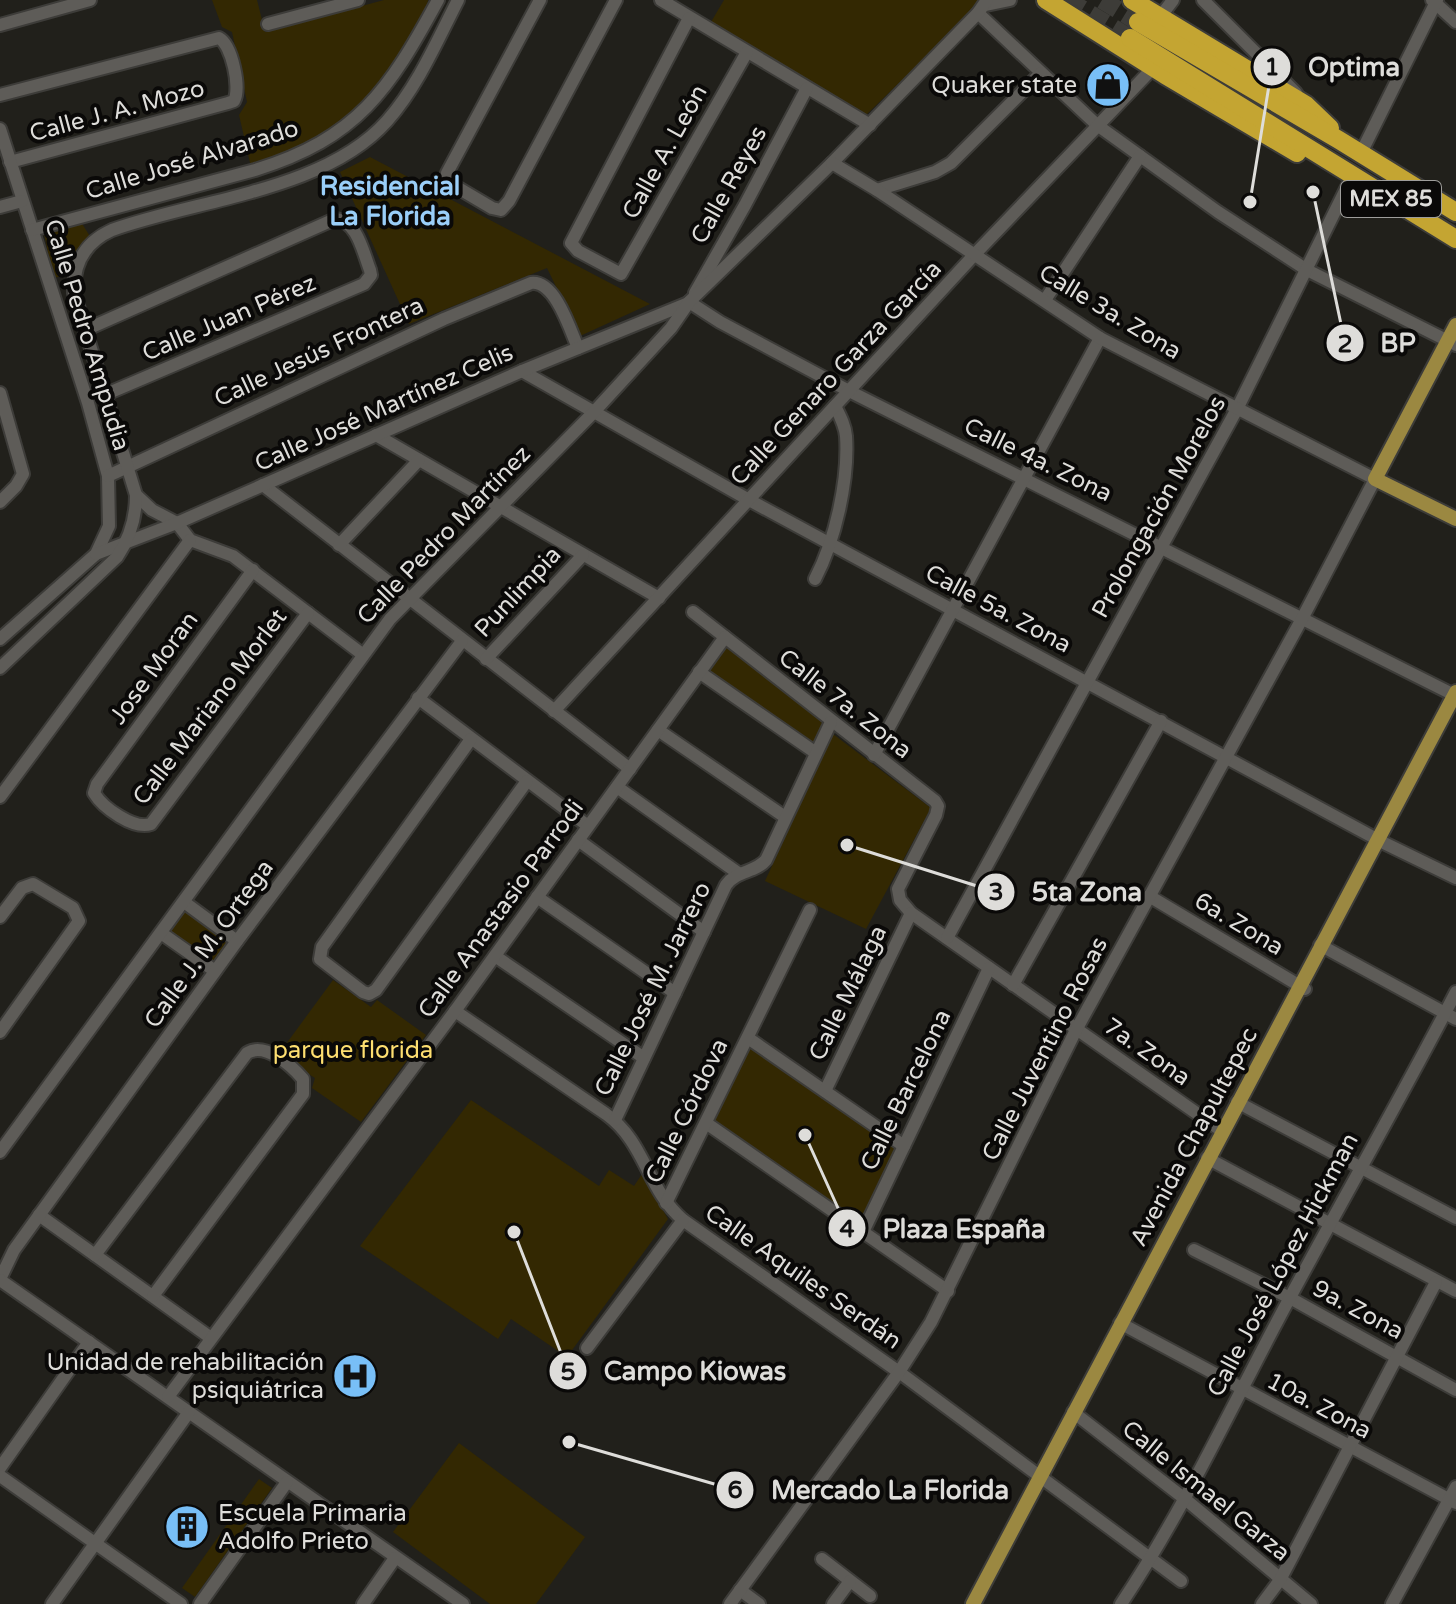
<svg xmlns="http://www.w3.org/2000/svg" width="1456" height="1604" font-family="'Varela Round',sans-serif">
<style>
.green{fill:#332802}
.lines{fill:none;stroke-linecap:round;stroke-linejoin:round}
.highway-tunnel{stroke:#3d3c38;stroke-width:18;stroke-dasharray:18 9;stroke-linecap:butt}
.minor-casing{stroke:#3d3c39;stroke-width:16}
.major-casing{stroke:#3d3c39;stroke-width:18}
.highway-casing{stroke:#3d3c39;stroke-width:22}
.minor{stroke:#5e5c58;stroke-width:12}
.major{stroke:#9b8841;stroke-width:14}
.highway{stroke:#c4a532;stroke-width:18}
.labels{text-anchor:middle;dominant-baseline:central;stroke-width:8;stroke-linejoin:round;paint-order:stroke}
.shield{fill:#0a0908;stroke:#9e9d9b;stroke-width:2}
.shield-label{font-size:22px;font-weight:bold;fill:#deddda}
.poi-label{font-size:24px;fill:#deddda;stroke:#0a0908;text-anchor:end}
.street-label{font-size:24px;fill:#deddda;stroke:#0a0908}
.park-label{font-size:24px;fill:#fdde70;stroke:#0a0908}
.neighbourhood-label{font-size:26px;font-weight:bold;fill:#9acef8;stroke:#0a0908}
.leader{fill:none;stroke:#deddda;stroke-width:3}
.callout-dot{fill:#deddda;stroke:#0a0908;stroke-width:3}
.mark-label{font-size:24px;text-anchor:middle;font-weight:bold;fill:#111}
.callout-label{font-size:26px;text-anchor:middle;font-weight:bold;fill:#deddda;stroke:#0a0908;stroke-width:8;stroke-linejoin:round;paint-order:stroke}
</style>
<rect width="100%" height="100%" fill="#21201b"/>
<!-- green -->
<g class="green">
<path d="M212,0H257L265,32L384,0H428C425,21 413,38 401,54C375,90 348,123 309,144C291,153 270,159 251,167L239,115L247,102L232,32L222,27Z"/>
<path d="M724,0H984L864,117L711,22Z"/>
<path d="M370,157L650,304L580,336L547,268L409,324L340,172Z"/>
<path d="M81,222L91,238L79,250L68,275L53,278L44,233Z"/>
<path d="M725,637L831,722L816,753L699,672Z"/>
<path d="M833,734L931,808L866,929L765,881Z"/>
<path d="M184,902L237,941L215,971L161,933Z"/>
<path d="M333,980L371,1007L377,1000L426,1035L361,1122L312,1088L315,1078L278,1055Z"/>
<path d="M748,1038L904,1146L863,1232L706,1123Z"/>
<path d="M471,1100L599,1186L609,1170L634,1186L642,1174L668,1219L567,1357L511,1319L498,1339L360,1246Z"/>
<path d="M459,1443L585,1537L536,1604H490L393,1532Z"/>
<path d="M259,1479L272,1488L195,1597L182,1588Z"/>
</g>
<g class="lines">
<!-- highway-tunnel -->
<g class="highway-tunnel">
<path d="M1067,0L1130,38"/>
<path d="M1102,0L1138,22"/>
</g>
<!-- minor casing -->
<g class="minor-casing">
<g id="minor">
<path d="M540,0L447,173L448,182L492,208L501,210L509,201L616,0"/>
<path d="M661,0L870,125"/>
<path d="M1203,0L1296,93"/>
<path d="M1432,0L1456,22"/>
<path d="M986,5L1010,0"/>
<path d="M978,13L1097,125L1218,212L1307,270L1456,345"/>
<path d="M1160,17L1173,0"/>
<path d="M689,18L571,243L578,251L621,274L747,52"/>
<path d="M268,24L358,0"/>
<path d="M0,25L90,0"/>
<path d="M0,95L219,38C232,45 241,88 234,101L228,103L10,162"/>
<path d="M0,129L88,403L108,476L109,526L96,554L0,639"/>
<path d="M1361,153L1437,0"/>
<path d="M877,190L935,172L951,163L1041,73"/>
<path d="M0,207L22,201"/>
<path d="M32,230L255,170C358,138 389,90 438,0"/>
<path d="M695,293L745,205L807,88"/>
<path d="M1045,300L1140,156"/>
<path d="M689,302L720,322L849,391L1456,696"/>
<path d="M85,330L335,219C357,220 363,252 370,270L371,275L364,284L104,395"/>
<path d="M522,371L749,500L1384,843L1456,878"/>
<path d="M0,393L23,474L16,486L0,502"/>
<path d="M376,435L659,598"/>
<path d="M108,476L444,319L531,283C555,280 570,329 578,348"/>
<path d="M263,485L630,769"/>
<path d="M136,495L152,510L177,523L190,540L233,556L362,654"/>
<path d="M339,545L419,460"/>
<path d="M96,554L177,523L522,371L686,304"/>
<path d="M253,570L97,784L94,793C103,808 134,830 151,824L308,613"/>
<path d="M815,579C835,541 849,480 846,436C845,425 840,416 835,406"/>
<path d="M693,612L935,801L938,806L936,815L898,889L900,900L911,913L1222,1131"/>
<path d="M486,659L583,555"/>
<path d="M0,668L117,557C130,538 136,519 136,495L74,293C73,264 85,242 112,230C198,199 325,191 387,121C418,86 437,41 458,0"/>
<path d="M699,672L816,753"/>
<path d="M418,698L588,826"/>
<path d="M554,711L975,254L1153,68"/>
<path d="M658,730L785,817"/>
<path d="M471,739L322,947L320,959L363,992L369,994L376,990L527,781"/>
<path d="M874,755L1100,338"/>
<path d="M617,787L738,873"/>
<path d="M0,797L190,540"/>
<path d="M578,840L704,932"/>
<path d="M1149,896L1305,989"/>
<path d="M537,897L675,993"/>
<path d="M184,902L237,941"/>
<path d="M0,917L22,888L33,884L73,908L79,921L0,1032"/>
<path d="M161,933L215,971"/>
<path d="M947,938L1237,409L1353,175"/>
<path d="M1320,945L1456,1019"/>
<path d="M495,956L644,1058"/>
<path d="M1013,985L1161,721"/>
<path d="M455,1011L606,1114C646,1143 646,1188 683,1220L899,1372L1181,1581"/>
<path d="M748,1038L904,1146"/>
<path d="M825,1091L911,913"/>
<path d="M1237,1102L1456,1218"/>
<path d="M615,1120L726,885C737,870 755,873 766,860L831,722"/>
<path d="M706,1123L948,1291"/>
<path d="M0,1152L390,619L593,413L671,328L689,302L832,163L978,13L987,0"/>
<path d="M1207,1158L1456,1291"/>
<path d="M666,1203L810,910"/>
<path d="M39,1215L211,1338"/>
<path d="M863,1232L989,968"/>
<path d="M1194,1250L1290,1298L1456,1390"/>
<path d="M95,1255L247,1053C265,1042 291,1065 303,1079V1094L153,1296"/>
<path d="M0,1279L14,1250L237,941L462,641"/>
<path d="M0,1280L463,1604"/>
<path d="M1120,1323L1456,1503"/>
<path d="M587,1348L683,1220"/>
<path d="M168,1397L455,1011L725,637"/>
<path d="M1073,1412L1185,1499L1311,1604"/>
<path d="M0,1468L89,1342"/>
<path d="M0,1476L181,1604"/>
<path d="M822,1559L870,1596"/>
<path d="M740,1590L759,1604"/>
<path d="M52,1604L189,1412"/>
<path d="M200,1604L287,1482"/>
<path d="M363,1604L395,1558"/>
<path d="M730,1604L899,1372L931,1322L1076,1030L1303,617L1375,479L1100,338L877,190L832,163"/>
<path d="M833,1604L850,1581"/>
<path d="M1121,1604C1182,1513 1228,1414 1279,1318C1337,1209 1399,1102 1456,992"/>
<path d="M1262,1604L1280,1580L1436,1282"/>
<path d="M1392,1604L1456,1487"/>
</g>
</g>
<!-- major casing -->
<g class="major-casing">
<g id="major">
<path d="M1456,325L1375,479L1456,519"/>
<path d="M973,1604L1456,692"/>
</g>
</g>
<!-- highway casing -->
<g class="highway-casing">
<g id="highway">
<path d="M1046,0L1165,75L1297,153"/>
<path d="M1132,0L1306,105L1330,128"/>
<path d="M1138,22L1339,140L1456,212"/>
<path d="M1130,38L1456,239"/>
</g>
</g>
<!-- minor -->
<use href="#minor" class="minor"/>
<!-- major -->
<use href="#major" class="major"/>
<!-- highway -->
<use href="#highway" class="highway"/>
</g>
<!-- icons -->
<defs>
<g id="shop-disc" transform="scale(2.3)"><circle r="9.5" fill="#78bff7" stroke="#0a0908"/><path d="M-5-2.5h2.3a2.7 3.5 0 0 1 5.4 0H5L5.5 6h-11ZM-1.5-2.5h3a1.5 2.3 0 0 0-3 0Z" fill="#111"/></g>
<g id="hospital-disc" transform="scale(2.3)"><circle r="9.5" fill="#78bff7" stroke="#0a0908"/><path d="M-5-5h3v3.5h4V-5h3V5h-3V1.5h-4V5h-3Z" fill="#111"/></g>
<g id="building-disc" transform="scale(2.3)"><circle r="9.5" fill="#78bff7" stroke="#0a0908"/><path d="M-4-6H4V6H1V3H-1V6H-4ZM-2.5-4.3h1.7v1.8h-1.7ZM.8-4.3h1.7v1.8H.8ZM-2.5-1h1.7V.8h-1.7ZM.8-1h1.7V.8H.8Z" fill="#111"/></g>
</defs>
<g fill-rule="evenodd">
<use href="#shop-disc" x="1108" y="85"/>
<use href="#hospital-disc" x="355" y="1376"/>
<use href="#building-disc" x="187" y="1527"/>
</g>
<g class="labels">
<!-- shield labels -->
<rect class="shield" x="1341" y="181" width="100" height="36" rx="6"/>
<g class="shield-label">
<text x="1391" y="199">MEX 85</text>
</g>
<!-- poi labels -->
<g class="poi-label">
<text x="1077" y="85">Quaker state</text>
<text x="324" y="1362">Unidad de rehabilitación<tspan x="324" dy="28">psiquiátrica</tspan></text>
<text x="218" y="1513" text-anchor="start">Escuela Primaria<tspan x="218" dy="28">Adolfo Prieto</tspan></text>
</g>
<!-- street labels -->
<g class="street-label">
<text transform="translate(117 111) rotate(-15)">Calle J. A. Mozo</text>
<text transform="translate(665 152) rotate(-61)">Calle A. León</text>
<text transform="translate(192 160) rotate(-17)">Calle José Alvarado</text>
<text transform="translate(729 185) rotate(-61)">Calle Reyes</text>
<text transform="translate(1110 312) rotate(31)">Calle 3a. Zona</text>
<text transform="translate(229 318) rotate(-23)">Calle Juan Pérez</text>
<text transform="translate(87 335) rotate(73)">Calle Pedro Ampudia</text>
<text transform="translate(319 352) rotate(-25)">Calle Jesús Frontera</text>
<text transform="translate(836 373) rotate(-47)">Calle Genaro Garza García</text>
<text transform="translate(384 408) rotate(-24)">Calle José Martínez Celis</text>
<text transform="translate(1038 460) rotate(26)">Calle 4a. Zona</text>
<text transform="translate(1159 507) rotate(-61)">Prolongación Morelos</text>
<text transform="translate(444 535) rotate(-46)">Calle Pedro Martínez</text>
<text transform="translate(518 592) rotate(-47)">Punlimpia</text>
<text transform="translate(998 609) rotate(28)">Calle 5a. Zona</text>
<text transform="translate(154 668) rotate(-54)">Jose Moran</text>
<text transform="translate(845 704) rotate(38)">Calle 7a. Zona</text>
<text transform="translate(210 707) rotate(-53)">Calle Mariano Morlet</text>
<text transform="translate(501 909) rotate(-54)">Calle Anastasio Parrodi</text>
<text transform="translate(1239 924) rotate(31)">6a. Zona</text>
<text transform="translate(209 944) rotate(-54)">Calle J. M. Ortega</text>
<text transform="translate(653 989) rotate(-64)">Calle José M. Jarrero</text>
<text transform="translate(848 993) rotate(-64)">Calle Málaga</text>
<text transform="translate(1045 1049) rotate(-63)">Calle Juventino Rosas</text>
<text transform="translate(1147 1052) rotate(35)">7a. Zona</text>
<text transform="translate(906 1090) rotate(-64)">Calle Barcelona</text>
<text transform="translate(687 1111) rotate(-64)">Calle Córdova</text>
<text transform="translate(1194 1137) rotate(-62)">Avenida Chapultepec</text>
<text transform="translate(1283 1265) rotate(-62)">Calle José López Hickman</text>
<text transform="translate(803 1277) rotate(35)">Calle Aquiles Serdán</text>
<text transform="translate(1358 1310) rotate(28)">9a. Zona</text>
<text transform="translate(1319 1406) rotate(28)">10a. Zona</text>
<text transform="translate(1206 1491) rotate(39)">Calle Ismael Garza</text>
</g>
<!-- park labels -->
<g class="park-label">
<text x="353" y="1050">parque florida</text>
</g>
<!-- neighbourhood labels -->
<g class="neighbourhood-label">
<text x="390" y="186">Residencial<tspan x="390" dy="30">La Florida</tspan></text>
</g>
</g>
<!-- callouts -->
<path class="leader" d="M1250 202L1272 67M1313 192L1345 343M847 845L996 892M805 1135L847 1228M514 1232L568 1371M569 1442L735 1490"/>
<g class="callout-dot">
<circle cx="1250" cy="202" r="8"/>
<circle cx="1313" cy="192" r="8"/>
<circle cx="847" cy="845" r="8"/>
<circle cx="805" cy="1135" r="8"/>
<circle cx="514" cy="1232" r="8"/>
<circle cx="569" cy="1442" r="8"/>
<circle cx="1272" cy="67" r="20"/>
<circle cx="1345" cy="343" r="20"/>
<circle cx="996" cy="892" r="20"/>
<circle cx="847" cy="1228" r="20"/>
<circle cx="568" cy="1371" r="20"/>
<circle cx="735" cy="1490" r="20"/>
</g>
<g class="mark-label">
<text x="1272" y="75">1</text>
<text x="1345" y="352">2</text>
<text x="996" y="900">3</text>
<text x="847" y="1237">4</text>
<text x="568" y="1380">5</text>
<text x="735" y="1498">6</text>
</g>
<g class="callout-label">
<text x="1354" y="76">Optima</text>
<text x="1398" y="352">BP</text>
<text x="1087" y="901">5ta Zona</text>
<text x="964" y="1238">Plaza España</text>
<text x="695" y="1380">Campo Kiowas</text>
<text x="890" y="1499">Mercado La Florida</text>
</g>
</svg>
